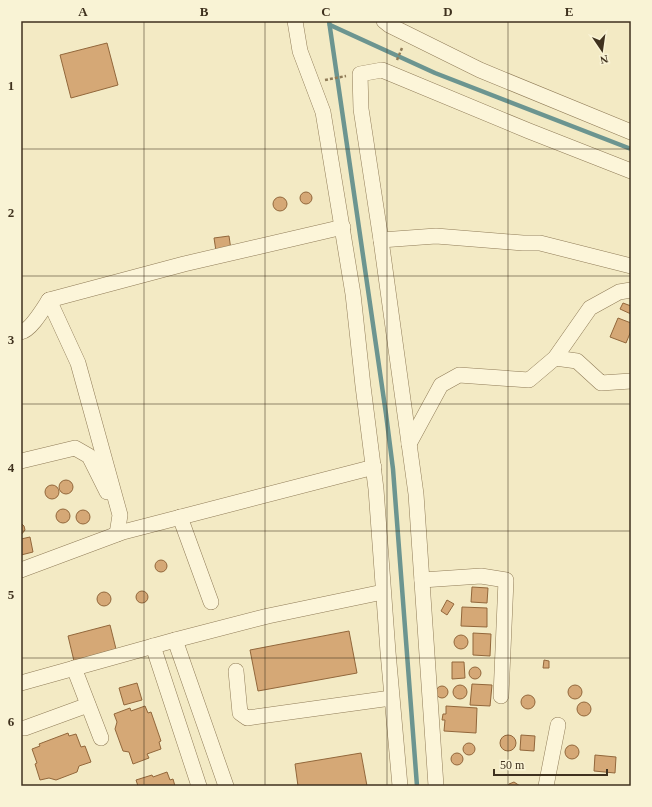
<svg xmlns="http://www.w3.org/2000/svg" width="652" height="807" font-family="'Times New Roman',serif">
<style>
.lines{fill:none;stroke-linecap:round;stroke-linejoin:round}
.stream{stroke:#6c9590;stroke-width:4.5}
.building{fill:#d5a876;stroke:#92673b}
.minor-casing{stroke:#907c58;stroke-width:16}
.path{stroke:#907c58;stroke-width:2.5;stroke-dasharray:3 2;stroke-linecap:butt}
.minor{stroke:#fcf5d9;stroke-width:15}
.grid{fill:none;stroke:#3f311e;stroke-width:1;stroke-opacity:0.55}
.neatline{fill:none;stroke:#3f311e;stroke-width:1.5}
.grid-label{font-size:13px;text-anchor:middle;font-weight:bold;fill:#3f311e}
</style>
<rect width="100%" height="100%" fill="#f3eac4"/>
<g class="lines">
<!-- stream -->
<g class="stream">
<path d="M329,21L386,414L393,469L417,786"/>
<path d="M330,25L435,73L631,149"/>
</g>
</g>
<!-- building -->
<g class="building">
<path d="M107,43L118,85L71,98L60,55Z"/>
<circle cx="306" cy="198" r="6"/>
<circle cx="280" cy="204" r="7"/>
<path d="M229,236L231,250L216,251L214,238Z"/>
<path d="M623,303L631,306V314L620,309Z"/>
<path d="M618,318L631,323V331L626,343L610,337Z"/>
<circle cx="66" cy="487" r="7"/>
<circle cx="52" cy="492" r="7"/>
<circle cx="63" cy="516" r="7"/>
<circle cx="83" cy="517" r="7"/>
<path d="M21,523L24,526L25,530L21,535Z"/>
<path d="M30,537L33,552L21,555V539Z"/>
<circle cx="161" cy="566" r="6"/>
<path d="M472,587L488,588L487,603L471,602Z"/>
<circle cx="142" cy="597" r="6"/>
<circle cx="104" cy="599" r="7"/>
<path d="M447,600L454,604L447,615L441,611Z"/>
<path d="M462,607L487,608V627L461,626Z"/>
<path d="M110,625L116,649L74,661L68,636Z"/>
<path d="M349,631L357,673L258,691L250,650Z"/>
<path d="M473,633L491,634L490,656L473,655Z"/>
<circle cx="461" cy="642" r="7"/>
<path d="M544,660L549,661V668H543Z"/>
<path d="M452,662H464L465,678L452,679Z"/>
<circle cx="475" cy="673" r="6"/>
<path d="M137,683L142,700L124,705L119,688Z"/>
<path d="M472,684L492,685L490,706L470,705Z"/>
<circle cx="460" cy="692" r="7"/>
<circle cx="575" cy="692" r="7"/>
<circle cx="442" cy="692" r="6"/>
<circle cx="528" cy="702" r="7"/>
<circle cx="584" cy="709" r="7"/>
<path d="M145,706L148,713L151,712L161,741L159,742L161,749L147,754L149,758L133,764L129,752L123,751L115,729L117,722L114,714L130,708L131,711Z"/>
<path d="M446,706L477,708L476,733L444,731L445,720H442L443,714H446Z"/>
<path d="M68,733L69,736L76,734L81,747L85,746L91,762L79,766L77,772L56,780L49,778L40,780L35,764L37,763L32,749L40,746L39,744Z"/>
<circle cx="508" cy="743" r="8"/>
<path d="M521,735L535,736L534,751L520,750Z"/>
<circle cx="469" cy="749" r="6"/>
<circle cx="572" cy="752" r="7"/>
<path d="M361,753L367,786H298L295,764Z"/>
<circle cx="457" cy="759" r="6"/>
<path d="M595,755L616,757L615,773L594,771Z"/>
<path d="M167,772L170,780L173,779L175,786H138L136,780L152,775L153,777Z"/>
<path d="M514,782L520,786H508L509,784Z"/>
</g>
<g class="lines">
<!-- minor casing -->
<g class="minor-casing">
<g id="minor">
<path d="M295,21L300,51L323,112L353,294L363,386L376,489L388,652L400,786"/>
<path d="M384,21L389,25L480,70L631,132"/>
<path d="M381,240L436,236L523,243H540L631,266"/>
<path d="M49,300L78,363L120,515L117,534"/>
<path d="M21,332C31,330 43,309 49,300L184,264L343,227"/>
<path d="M555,358L577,361L601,383L631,381"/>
<path d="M409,444L441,385L459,375L529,380L555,358L590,308L619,292L631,290"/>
<path d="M21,461L75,448L89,456L107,492"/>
<path d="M180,517L211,602"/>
<path d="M21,570L123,532L374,467"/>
<path d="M422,580L481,576L506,580L501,696"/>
<path d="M175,640L226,786"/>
<path d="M153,646L199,786"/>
<path d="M74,668L101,738"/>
<path d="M236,671L240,713L247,718L391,698"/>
<path d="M21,683L175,640L268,616L383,592"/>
<path d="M21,728H25L88,705"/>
<path d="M436,786L416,494L381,240L361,109L360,74L382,70L529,131L631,171"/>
<path d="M546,786L558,725"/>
</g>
</g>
<!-- path -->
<g class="path">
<path d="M397,60L402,48"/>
<path d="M325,80L346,76"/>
</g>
<!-- minor -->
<use href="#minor" class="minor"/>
</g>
<!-- grid -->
<path class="grid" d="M144,21V786M265,21V786M387,21V786M508,21V786M21,149H631M21,276H631M21,404H631M21,531H631M21,658H631"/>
<!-- border -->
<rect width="652" height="807" fill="none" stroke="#f9f3d5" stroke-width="44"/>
<!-- north arrow -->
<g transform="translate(602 50) rotate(167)" stroke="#f9f3d5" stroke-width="3" paint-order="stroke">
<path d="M0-3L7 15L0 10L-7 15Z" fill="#3f311e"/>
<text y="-6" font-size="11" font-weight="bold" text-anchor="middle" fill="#3f311e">N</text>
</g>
<!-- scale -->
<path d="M494 769v6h113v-6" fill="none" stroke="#3f311e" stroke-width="2"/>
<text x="500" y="769" font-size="12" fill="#3f311e" stroke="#f9f3d5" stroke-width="3" paint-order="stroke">50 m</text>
<rect x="22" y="22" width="608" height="763" class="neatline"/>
<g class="grid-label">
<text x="83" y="16">A</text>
<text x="204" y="16">B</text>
<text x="326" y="16">C</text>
<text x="448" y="16">D</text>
<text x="569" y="16">E</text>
<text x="11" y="90">1</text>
<text x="11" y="217">2</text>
<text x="11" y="344">3</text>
<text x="11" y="472">4</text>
<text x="11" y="599">5</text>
<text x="11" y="726">6</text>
</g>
</svg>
